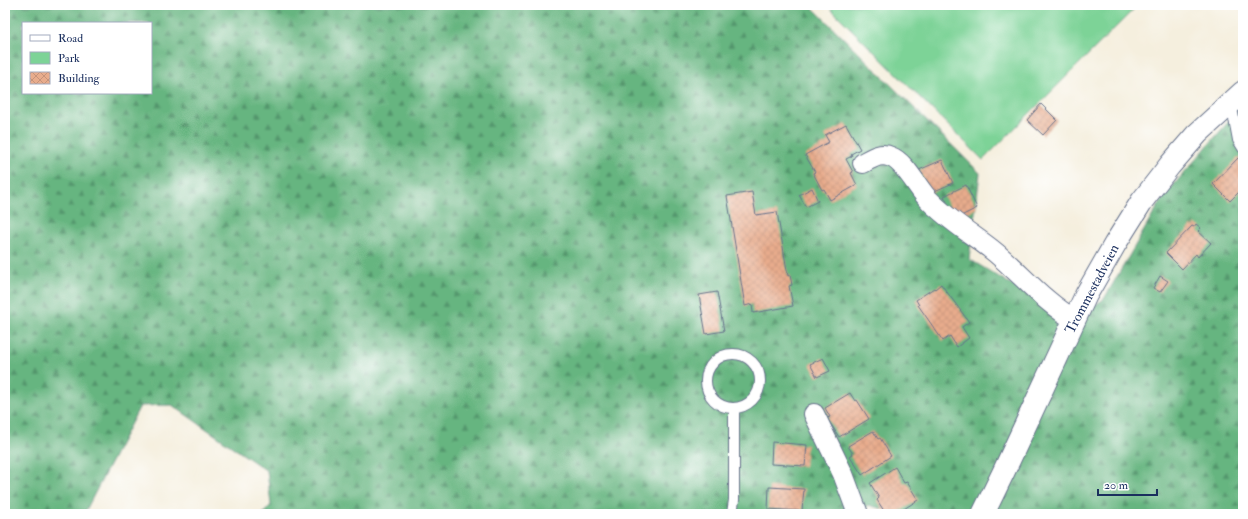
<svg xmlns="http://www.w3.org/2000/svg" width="1248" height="519" font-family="'IM FELL Double Pica',serif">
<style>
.green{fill:#7dd397;stroke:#4c817a}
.forest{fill:url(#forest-firs);stroke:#40726f;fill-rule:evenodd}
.building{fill:url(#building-cross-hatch)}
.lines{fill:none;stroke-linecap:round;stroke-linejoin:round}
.service-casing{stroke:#67728b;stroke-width:12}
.minor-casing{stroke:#67728b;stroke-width:22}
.secondary-casing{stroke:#67728b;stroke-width:24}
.service{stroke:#fff;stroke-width:10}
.minor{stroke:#fff;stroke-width:20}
.secondary{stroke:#fff;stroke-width:22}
.labels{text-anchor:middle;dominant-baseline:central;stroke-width:3;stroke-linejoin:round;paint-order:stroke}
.street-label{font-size:14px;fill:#1b2f5e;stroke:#fff}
</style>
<defs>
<pattern id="forest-firs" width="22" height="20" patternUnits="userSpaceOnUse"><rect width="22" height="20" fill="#66b580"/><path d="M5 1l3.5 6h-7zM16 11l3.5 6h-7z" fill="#53946c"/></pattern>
<pattern id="building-cross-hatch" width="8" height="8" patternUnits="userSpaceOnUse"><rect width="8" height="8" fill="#e8ac8c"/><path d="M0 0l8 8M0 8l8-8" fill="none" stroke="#c6947b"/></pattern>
</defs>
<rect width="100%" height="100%" fill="#fff"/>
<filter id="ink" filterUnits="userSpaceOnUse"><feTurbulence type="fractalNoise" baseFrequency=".025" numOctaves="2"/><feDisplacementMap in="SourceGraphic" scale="8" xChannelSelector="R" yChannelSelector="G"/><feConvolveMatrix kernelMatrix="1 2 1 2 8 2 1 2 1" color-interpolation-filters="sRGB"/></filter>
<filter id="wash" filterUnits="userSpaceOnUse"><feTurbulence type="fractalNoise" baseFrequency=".012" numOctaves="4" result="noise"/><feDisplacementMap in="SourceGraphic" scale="16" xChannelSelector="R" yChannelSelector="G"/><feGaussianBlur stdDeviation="0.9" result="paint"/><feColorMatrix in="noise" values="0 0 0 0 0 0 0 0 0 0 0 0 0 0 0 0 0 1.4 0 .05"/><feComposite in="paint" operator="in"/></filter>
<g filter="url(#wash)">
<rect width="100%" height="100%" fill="#f5efde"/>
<!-- green -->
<path class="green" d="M835,5H1138L983,160L831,9Z"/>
<!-- forest -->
<path class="forest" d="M5,5H815L813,8L980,173L969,259L1044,304L1062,328L1104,299L1164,196L1243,105V514H902L868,505L863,514H263L271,505L267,471L172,405L140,406L84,514H5ZM23,23H151V93H23Z"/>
<g id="blocks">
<!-- building -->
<g class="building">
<path d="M1041,104L1057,120L1043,135L1027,120Z"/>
<path d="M846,124L860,149L851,154L852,156L846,159L853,172L851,173L857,185L830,200L824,189L822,190L813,173L815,172L805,155L829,142L825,135Z"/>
<path d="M1238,158L1241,159L1243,158V185L1242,186L1243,188L1230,201L1213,184Z"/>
<path d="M942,160L953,183L930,193L919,170Z"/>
<path d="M966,185L977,208L955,219L944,196Z"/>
<path d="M812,188L818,201L806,207L799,195Z"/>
<path d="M752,192L756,215L777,212L788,276L790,275L792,285L789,286L793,306L753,313L752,304L745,306L727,196Z"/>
<path d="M1196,224L1201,228L1198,231L1211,243L1198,257L1196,254L1182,269L1166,253L1192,226L1194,227Z"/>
<path d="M1160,276L1168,281L1160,292L1153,288Z"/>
<path d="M941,284L969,322L962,327L969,338L957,347L950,336L943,341L918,305H919L916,300L934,288L935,289Z"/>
<path d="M717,292L724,331L706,334L699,295Z"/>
<path d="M823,358L830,371L817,377L810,364Z"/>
<path d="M850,393L855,401L857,400L869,419L839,437L827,418L830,417L825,408Z"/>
<path d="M873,431L878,439L880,438L891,456L862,475L850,456L853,454L848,446Z"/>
<path d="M772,442L807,445L805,466L771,464Z"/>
<path d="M895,467L904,483L907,482L918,500L896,514H886L877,500L879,498L870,483Z"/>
<path d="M769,487L804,489L802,511L768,509Z"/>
</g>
</g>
</g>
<g filter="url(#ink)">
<use href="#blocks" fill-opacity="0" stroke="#67728b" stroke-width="1"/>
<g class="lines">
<!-- service casing -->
<g class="service-casing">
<g id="service">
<path d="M1231,103L1238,140L1243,148"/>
<circle cx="733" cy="381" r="27"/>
<path d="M732,514L734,500V408"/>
</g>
</g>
<!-- minor casing -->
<g class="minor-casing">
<g id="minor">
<path d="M863,163C872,158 881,152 891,157C905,162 918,189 929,200C949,221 974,235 996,253C1022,275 1045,303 1075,320"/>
<path d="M814,414L843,474L858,514"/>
</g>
</g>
<!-- secondary casing -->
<g class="secondary-casing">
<path id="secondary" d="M983,514L1004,471L1086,295L1115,244L1142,201L1170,165L1197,134L1243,92"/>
</g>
<!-- service -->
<use href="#service" class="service"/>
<!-- minor -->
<use href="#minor" class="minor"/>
<!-- secondary -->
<use href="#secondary" class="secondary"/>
</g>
</g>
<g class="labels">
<!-- street labels -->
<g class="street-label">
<text transform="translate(1092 289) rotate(-62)">Trommestadveien</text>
</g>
</g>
<!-- margin -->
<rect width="1248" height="519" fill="none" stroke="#fff" stroke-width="20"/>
<!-- legend -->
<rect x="22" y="22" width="130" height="72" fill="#ffffff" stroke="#a4acbf"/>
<rect x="30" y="35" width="20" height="6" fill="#ffffff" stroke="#a4acbf"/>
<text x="58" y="42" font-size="12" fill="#1b2f5e">Road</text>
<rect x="30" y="52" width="20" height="12" fill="#7dd397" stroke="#a4acbf"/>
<text x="58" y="62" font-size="12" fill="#1b2f5e">Park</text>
<rect x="30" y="72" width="20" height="12" fill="url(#building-cross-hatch)" stroke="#a4acbf"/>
<text x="58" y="82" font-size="12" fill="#1b2f5e">Building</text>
<!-- scale -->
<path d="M1098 489v6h59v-6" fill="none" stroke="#1b2f5e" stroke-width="2"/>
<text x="1104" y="489" font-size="12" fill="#1b2f5e" stroke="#ffffff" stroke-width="3" paint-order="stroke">20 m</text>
</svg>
